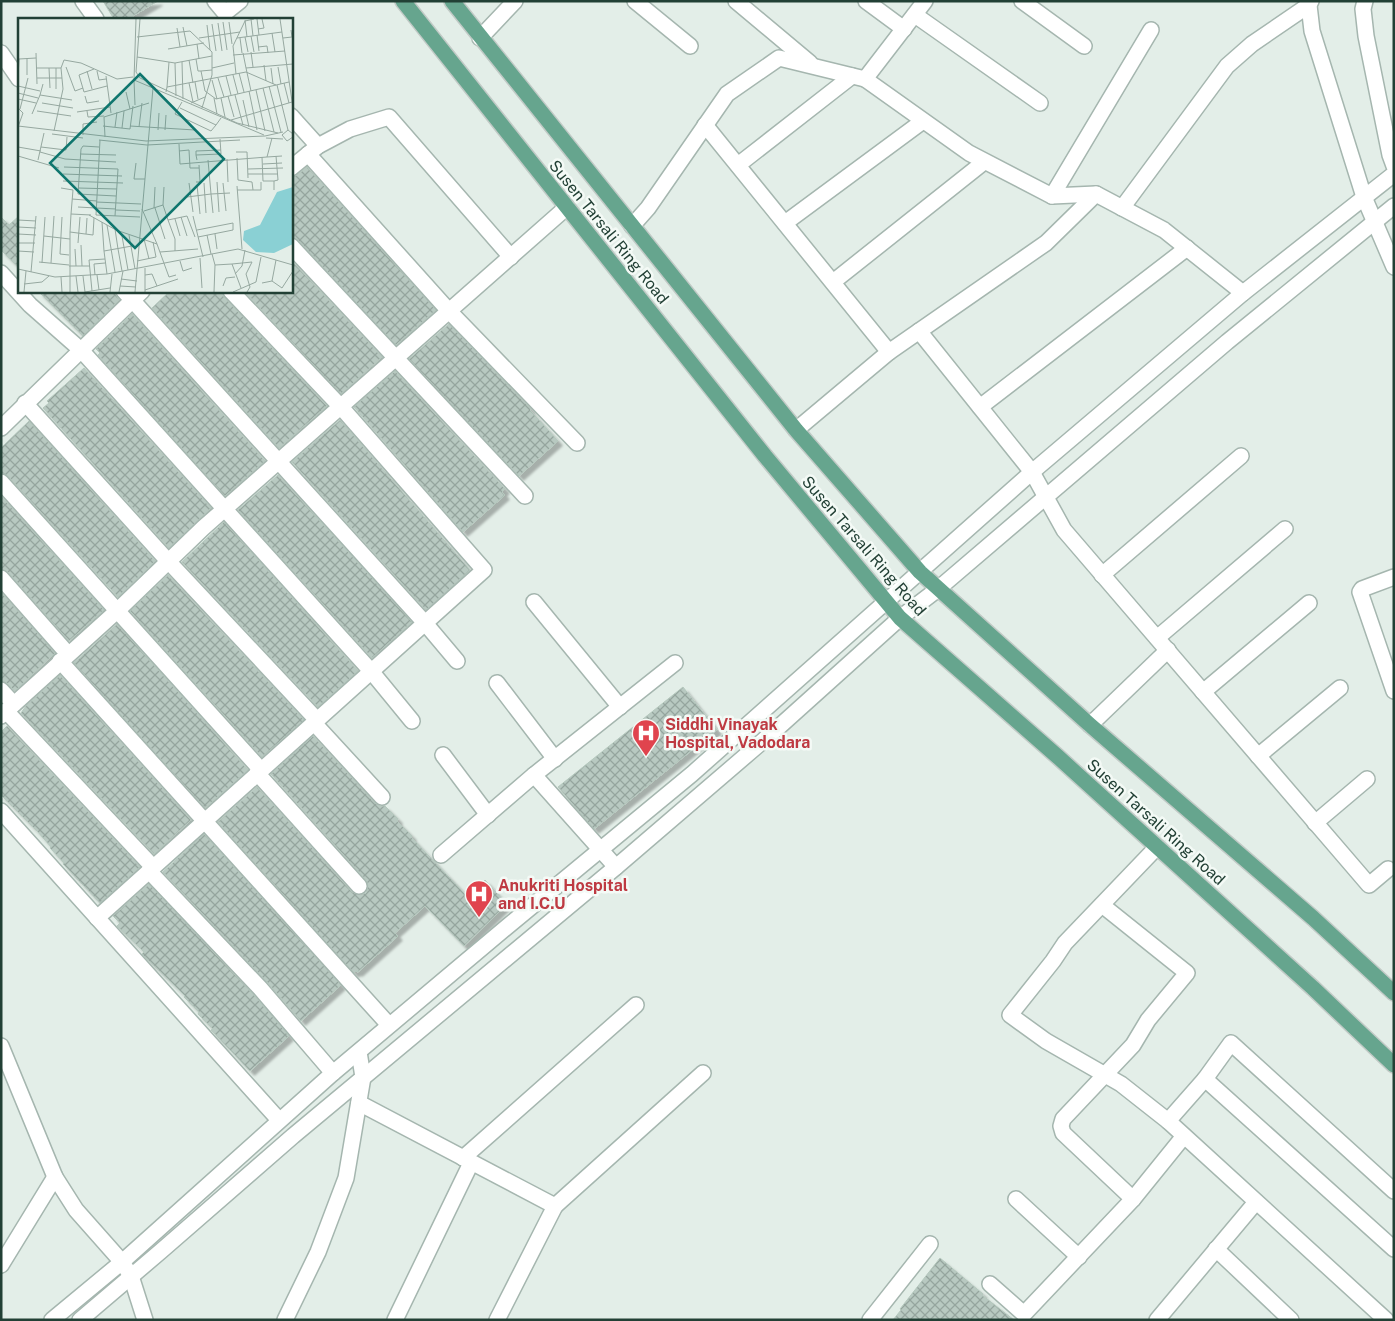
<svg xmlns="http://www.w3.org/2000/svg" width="1395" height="1321" font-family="'Public Sans',sans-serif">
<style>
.building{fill:url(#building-cross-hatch);stroke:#b5c8be;filter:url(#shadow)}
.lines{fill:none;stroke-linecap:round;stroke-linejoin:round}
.minor-casing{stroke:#a5b6af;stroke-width:18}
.major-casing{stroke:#c1cac6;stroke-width:18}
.minor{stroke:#fff;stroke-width:15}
.major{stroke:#66a58e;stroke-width:15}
.labels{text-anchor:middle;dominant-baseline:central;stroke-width:5;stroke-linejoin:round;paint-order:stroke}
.street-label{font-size:16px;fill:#224035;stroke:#f4faf6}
.health-label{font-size:16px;font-weight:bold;fill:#be3a42;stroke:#f4faf6;text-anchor:start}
.inset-road{fill:none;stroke:#96a8a0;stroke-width:1}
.view{fill:#0f766e;fill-opacity:0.15;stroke:#0f766e;stroke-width:2.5}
.inset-edge{fill:none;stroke:#224035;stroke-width:2.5}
</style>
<defs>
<pattern id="building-cross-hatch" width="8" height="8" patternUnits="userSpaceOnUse" patternTransform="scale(1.25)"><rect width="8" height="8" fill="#b8c9c1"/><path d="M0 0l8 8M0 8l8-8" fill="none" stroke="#95a59e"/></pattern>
<filter id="shadow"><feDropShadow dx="4.5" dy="4.5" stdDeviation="1" flood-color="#0004"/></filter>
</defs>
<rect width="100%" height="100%" fill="#e3eee8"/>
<!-- building -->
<g class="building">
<path d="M103,1H158L128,19H114Z"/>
<path d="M307,167L436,310L396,345L298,240L291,237V177L297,175Z"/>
<path d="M19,216V268L1,250V217L9,225Z"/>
<path d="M291,260L382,357L341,394L244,291H291Z"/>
<path d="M38,291H114L119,300L83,336Z"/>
<path d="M170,291H222L224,297L327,406L279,448L152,308Z"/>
<path d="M132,314L265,461L225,496L98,355L100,353L96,349Z"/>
<path d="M449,324L531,409L530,410L558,441L519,476L409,359Z"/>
<path d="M84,368L211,508L169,548L43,408L49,403L47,401Z"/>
<path d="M395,371L505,489L502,492L505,495L463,532L354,407Z"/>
<path d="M340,420L470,570L426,610L292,462Z"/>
<path d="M29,421L155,561L118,597L8,476L1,473V448Z"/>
<path d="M278,475L412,622L372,658L238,510Z"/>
<path d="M1,496L104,610L69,641L8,572L1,569Z"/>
<path d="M224,522L358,671L318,707L182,562Z"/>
<path d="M168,575L304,720L262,757L130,611Z"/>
<path d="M1,592L55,653L15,691L7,683L1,681Z"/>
<path d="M117,624L248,770L205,808L74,663Z"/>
<path d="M60,675L191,820L154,854L21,713L26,706Z"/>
<path d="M683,687L717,730L594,829L558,787Z"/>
<path d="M7,726L140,867L100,903L63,864L64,863L50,848L51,847L37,831L1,795V732Z"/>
<path d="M313,736L375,803L380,806H385L398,819L397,821L412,836L411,837L468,897L485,880L507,904L464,946L425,906L395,933L398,936L358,972L356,971L354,973L218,822L257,787L352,892L360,895L366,893L368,885L366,880L271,774Z"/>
<path d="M204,834L341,985L301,1021L267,982L163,872Z"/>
<path d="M149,884L253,994L289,1036L250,1071L211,1030L213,1029L198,1014L199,1012L184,997L185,996L144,956L142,954L144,952L117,926L120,923L113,916Z"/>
<path d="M940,1258L983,1294L982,1295L1014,1320H893L901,1310L900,1309Z"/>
</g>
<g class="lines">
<!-- minor casing -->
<g class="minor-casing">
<g id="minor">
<path d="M83,1L96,19"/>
<path d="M215,1L225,13L240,1"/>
<path d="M635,1L690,46"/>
<path d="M736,1L810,63"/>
<path d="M866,1L904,29"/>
<path d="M1022,1L1084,46"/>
<path d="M1311,1L1309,5L1312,31L1364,197L1394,267"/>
<path d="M1365,1L1363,9L1366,36L1390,155L1394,166"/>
<path d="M915,15L1040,103"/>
<path d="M480,38L515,1"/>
<path d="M1,53L19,79"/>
<path d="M865,79L925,1"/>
<path d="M291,116L318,146"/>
<path d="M705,125L889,352L1046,243L1096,194"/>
<path d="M308,154L449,311L577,443"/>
<path d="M738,165L852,76"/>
<path d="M291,168L318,146L350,129L389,117L511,257"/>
<path d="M1052,196L1151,30"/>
<path d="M1122,208L1227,66L1252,44L1309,5"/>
<path d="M785,223L923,121"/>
<path d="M632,226L648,208L727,94L779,58L865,79L969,153L1052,196L1096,194L1164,230L1243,293"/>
<path d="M291,246L525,496"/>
<path d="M1,273L30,305L81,350L371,671L412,721"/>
<path d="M833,282L984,162"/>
<path d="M124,291L425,623L457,661"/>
<path d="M919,331L1032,472L1064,530L1369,885L1388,869"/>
<path d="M25,403L168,561L317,720"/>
<path d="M980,407L1187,248"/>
<path d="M1,428L142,291"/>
<path d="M796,430L889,352"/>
<path d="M1,482L261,770"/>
<path d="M1102,575L1241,456"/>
<path d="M1394,577L1362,589L1360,592L1394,691"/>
<path d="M1,578L68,654"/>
<path d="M534,602L620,707"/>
<path d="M1157,638L1285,529"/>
<path d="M60,661L389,1025"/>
<path d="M497,683L555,759"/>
<path d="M1,690L14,704"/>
<path d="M1203,692L1309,603"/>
<path d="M6,711L153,867"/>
<path d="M1,716L117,611L203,528L567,207"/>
<path d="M314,723L382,797"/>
<path d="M1090,725L1168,650"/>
<path d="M443,755L488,815"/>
<path d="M1258,756L1340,688"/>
<path d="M257,773L359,886"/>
<path d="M1,811L279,1120"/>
<path d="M1315,823L1367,779"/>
<path d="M1157,847L1065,943L1053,961L1010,1015L1046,1041L1121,1084L1168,1121L1386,1320"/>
<path d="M441,855L534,775"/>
<path d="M616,867L534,775L675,663"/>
<path d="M149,871L260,988L333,1073"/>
<path d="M1102,905L1187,973L1148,1020L1133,1045L1063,1119L1061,1126L1063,1133L1133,1199"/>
<path d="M97,918L484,570L341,407L231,291"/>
<path d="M1,1046L55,1177L76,1210L122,1262L131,1276L145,1320"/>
<path d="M1205,1079L1231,1043L1394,1191"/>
<path d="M359,1103L555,1206L703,1073"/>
<path d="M1168,1121L1205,1079L1394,1249"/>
<path d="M463,1158L636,1005"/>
<path d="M1016,1199L1079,1257"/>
<path d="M1216,1249L1291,1320"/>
<path d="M1,1265L55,1177"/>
<path d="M990,1284L1024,1314L1133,1199L1184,1136"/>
<path d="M52,1320L122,1262L333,1073L508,926L692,774L1032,472L1243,293L1394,174"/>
<path d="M80,1320L161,1251L293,1136L616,867L771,734L900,618L938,589L1227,342L1394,206"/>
<path d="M285,1320L318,1252L346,1178L363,1077L359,1052"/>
<path d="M395,1320L471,1163"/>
<path d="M497,1320L555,1206"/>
<path d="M870,1320L930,1244"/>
<path d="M1157,1320L1256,1202"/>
</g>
</g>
<!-- major casing -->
<g class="major-casing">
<g id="major">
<path d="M403,1L765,456L900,618L1057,756L1313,988L1394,1065"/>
<path d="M452,1L796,430L920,572L1090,725L1313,918L1394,993"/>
</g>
</g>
<!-- minor -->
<use href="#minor" class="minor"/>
<!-- major -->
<use href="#major" class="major"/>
</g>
<!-- icons -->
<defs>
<g id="hospital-pin" transform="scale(1.4375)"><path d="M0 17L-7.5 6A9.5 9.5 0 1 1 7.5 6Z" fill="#e0444e" stroke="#f4faf6"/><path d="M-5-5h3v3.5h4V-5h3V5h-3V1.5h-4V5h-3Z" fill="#fff"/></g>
</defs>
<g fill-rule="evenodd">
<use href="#hospital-pin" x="646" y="733"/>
<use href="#hospital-pin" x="479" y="894"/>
</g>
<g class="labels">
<!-- street labels -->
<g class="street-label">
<text transform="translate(609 232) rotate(51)">Susen Tarsali Ring Road</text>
<text transform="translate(864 546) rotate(49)">Susen Tarsali Ring Road</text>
<text transform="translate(1156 822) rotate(42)">Susen Tarsali Ring Road</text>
</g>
<!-- health labels -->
<g class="health-label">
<text x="665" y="724">Siddhi Vinayak<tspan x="665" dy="18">Hospital, Vadodara</tspan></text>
<text x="498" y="885">Anukriti Hospital<tspan x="498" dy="18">and I.C.U</tspan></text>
</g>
</g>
<!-- overview -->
<g transform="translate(18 18)">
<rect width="275" height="275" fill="#e3eee8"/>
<path d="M275,169V226L256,235L238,234L225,222L226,213L242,207L259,174Z" fill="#8ad0d4"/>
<path class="inset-road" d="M118,1L116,62L246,117M122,1L118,54L122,60L219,105L260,115M233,1L235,18M239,1L241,17M262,1L275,90M227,2L229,19M205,4L209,32M211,4L214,26M200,5L204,33M194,6L198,33M189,7L192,32M165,9L169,28M159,10L162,29M240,11L246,10L244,1M254,15L257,34M239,17L241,33M233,18L236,34M119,19L172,13L194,34V57L184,90M227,19L230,34M181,20L222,14M219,20L264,14M222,20L224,35M265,20L274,19L273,12M179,26L181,41M240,29L249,28L250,35M150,31L186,25M233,34L235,49M18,35L19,66M225,35L228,50M215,37L267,33M119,39L157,45L194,38M178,41L180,53H183M171,42L175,65M164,44L165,81M157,45L158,78M246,47L248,63M48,49L57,73L65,70M260,49L263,66M18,50H43L45,71L36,113M31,50L32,70M38,50V71M43,50L46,42L63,45L99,61L115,59M194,50L216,45M253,50L255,66M76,51L61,57L66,74L89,68M194,52L183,53L187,73L198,81L271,64M69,53L74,71M79,53L81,62L88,61M221,55L226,74M218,56L215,28L227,3L236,1M9,57V40M215,57L220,76M88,58L93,95M208,58L213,77M0,59L1,41L18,40M19,60H44M200,60L206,79M116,62L117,87M194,62L199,81M177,64L180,81M171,65L175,84M266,65L271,85M25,66L22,77L54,82M259,67L270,112M0,68L22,73M251,68L263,114M149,69L151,44M245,70L256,114M238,72L247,113M231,73L239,112M233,73L228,50L275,46M108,74L112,91M148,74L149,69L228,54L258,67M0,75L20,80M217,77L225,107M67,78L69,85L81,83M210,78L216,99M196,80L199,96M203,80L207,99M0,81L18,85M225,82L231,109M164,84L157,96L193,113L198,107M24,85L55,90M173,85L187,79M0,90L5,95L0,109M162,90L198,107L203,100M2,91L10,60M19,93L53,98M69,93L70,99L86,98M59,94L92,89M14,96L22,77M213,102L274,84M0,108L128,123L247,118L265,114M85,108L112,111L115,88M112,108L177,112M97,109L99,94M121,109L124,85M104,110L106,93M140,112L141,95M147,112L148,97M34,116L65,120M275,116L270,112L264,117L269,123L275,119M65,117V106L79,104M87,119L86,99L131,85M248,120L265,121M81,122L129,127L222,122M82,122L78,197L122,199M161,126L162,146L249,139L254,120M0,129L23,133M23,129L48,132L49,119M81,129L65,128L63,131L60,176L98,178M161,133L171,132L172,150H181M22,134L47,141L98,144M218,134H229L230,160M62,136L98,137M178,137V133L203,132M0,138L41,150M244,139L245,163H256M249,139L264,138M219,140L220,162L234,164L235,172M209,141L210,164M20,142L26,115M179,142L178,137L203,136L202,121M118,145L116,161H127M245,146L264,145M46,149L100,151L97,198M230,151L265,150M45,156L104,158M230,156H260M45,163L105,165M178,164H182L181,147M199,164L201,194M171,165L175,194M186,165L188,195M205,165L208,193M179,167L182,196M219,168L224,231M43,170L55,172L53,196L73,197M60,170L99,171M219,172H243V164M256,172V163L260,162L258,138M169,179L193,176L190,142M54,181L79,183M78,184L123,186M145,187L150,202L169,198L177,219M60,189L78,190M78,190L98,191M136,190L137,169M137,190L147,221M124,191L139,226M98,192L122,193M126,193L145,187L146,169M195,195L193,176L212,175M53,196L52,214L75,217L76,200M71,197L98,212L139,226L151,259L158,257M175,198L185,239M44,199L42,236L51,237M163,199L169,218M157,201L162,218M0,202L18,203M150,202L157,221V233M84,204L86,233M89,207L97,254M0,209L18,210M97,211L100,231M179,212L215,205V212L180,219M52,214V274M0,216L18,217M68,216L69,200M197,216L199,231M111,217L117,251M189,217L193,236M26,218L52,221M104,218L110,252M126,221L131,241M0,225H17M60,225L62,199M63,227L64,248M57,231L58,248M100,231L104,253M0,233L16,234M142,234L180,231M194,236L197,247L196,274M182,240L184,270M119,243L138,239L135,224M162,243L165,253L174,250M21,244L51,247M24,245L27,199M33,245L36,198M214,246L234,244L228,256L232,269L229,274M197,247L214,246L223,270M51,248H72M127,250V274M0,251L37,259L89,256L220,231L275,247M13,254L18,198M89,256L86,233L114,228M217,256L224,248L227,232M77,257L76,246L87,245M79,257L81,272M127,257L134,256L139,268M58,258L60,274M65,258L67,274L92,270M43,259L44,274M103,261L119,263M254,263L258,242M244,265L254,263L264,270L275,253M6,266L24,264L31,258M102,268L118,269M205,268L208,260L217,259M127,272L160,261M74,273L71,242L87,241M6,274L8,253M92,274L94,256M101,274L105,253M117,274L135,70M215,274L238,264L243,239"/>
<path class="view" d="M122,56L206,141L117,230L32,145Z"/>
<rect width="275" height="275" class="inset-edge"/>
</g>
<!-- border -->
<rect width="1395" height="1321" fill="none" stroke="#224035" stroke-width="5"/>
</svg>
